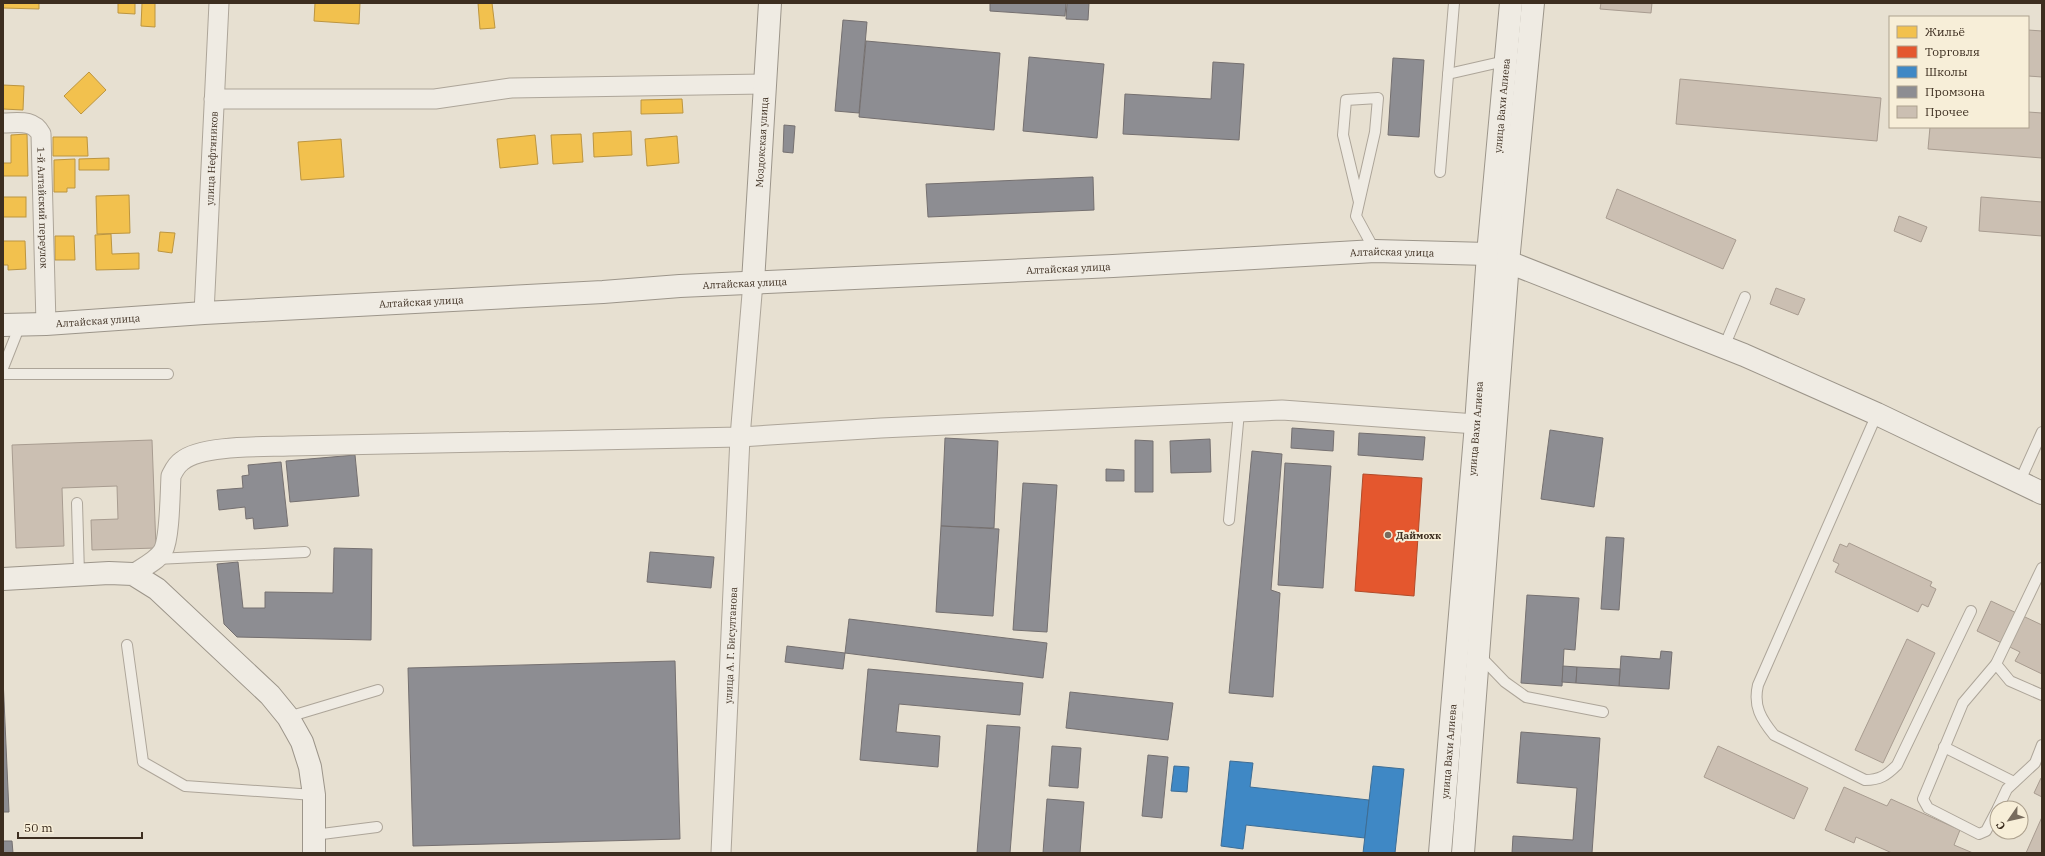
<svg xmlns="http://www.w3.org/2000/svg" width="2045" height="856" font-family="'IBM Plex Serif',serif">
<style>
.homes{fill:#f2c14e;stroke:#bc9540}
.shops{fill:#e4572e;stroke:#b24b2a}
.schools{fill:#3f88c5;stroke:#3e6d94}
.industry{fill:#8d8d92;stroke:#757070}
.building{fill:#cbbfb2;stroke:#a89c90}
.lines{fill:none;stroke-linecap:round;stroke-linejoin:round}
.lane-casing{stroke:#ada599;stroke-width:12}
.street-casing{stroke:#ada599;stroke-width:21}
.secondary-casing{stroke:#9c958a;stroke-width:24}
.lane{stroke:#efebe3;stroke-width:10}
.street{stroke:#efebe3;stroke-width:19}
.secondary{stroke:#efebe3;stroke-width:22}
.poi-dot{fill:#786c5e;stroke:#f7eed8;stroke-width:1.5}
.labels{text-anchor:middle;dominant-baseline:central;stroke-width:4;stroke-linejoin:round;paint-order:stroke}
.street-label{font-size:10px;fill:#3d2e20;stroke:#f7eed8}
.poi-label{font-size:10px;font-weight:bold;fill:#3d2e20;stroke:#f7eed8;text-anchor:start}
</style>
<rect width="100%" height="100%" fill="#e7e0d1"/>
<!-- homes -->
<g class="homes">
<path d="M3,3H39V9L3,8Z"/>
<path d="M118,3H135V14L118,13Z"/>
<path d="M142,3H155V27L141,26Z"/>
<path d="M315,3H360L359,24L314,21Z"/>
<path d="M478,3H492L495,28L480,29Z"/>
<path d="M89,72L106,90L81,114L64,96Z"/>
<path d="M3,85L24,86L23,110L3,109Z"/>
<path d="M682,99L683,113L641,114V100Z"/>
<path d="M631,131L632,155L594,157L593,133Z"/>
<path d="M27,134L28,176H3V163H11V135Z"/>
<path d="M581,134L583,162L553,164L551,135Z"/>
<path d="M535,135L538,164L500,168L497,139Z"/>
<path d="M677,136L679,163L647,166L645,139Z"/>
<path d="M53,137H87L88,156H53Z"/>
<path d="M341,139L344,177L301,180L298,142Z"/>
<path d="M109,158V170H79V159Z"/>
<path d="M75,159V188H67V192H54V160Z"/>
<path d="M129,195L130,233L97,234L96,196Z"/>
<rect x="3" y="197" width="23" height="20"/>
<path d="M160,232L175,233L172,253L158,251Z"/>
<path d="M111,234L112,254L139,253V269L96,270L95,235Z"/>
<path d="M55,236H74L75,260H55Z"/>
<path d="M3,241H25L26,269L8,270V265H3Z"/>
</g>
<!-- shops -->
<path class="shops" d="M1363,474L1422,478L1414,596L1355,591Z"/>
<!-- schools -->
<g class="schools">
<path d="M1230,761L1253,763L1250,787L1369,800L1365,838L1246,825L1243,849L1221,846Z"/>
<path d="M1174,766L1189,767L1187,792L1171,791Z"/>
<path d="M1373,766L1404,769L1395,853H1363Z"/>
</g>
<!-- industry -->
<g class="industry">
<path d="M990,3H1066L1065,16L990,11Z"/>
<path d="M1067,3H1089L1088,20L1066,19Z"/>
<path d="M843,20L867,22L859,113L835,111Z"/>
<path d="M866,41L1000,53L994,130L859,117Z"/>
<path d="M1029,57L1104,64L1097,138L1023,131Z"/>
<path d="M1393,58L1424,60L1419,137L1388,135Z"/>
<path d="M1213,62L1244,64L1239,140L1123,134L1125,94L1211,99Z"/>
<path d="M784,125L795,126L793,153L783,152Z"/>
<path d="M1093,177L1094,210L928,217L926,184Z"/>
<path d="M1292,428L1334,431L1333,451L1291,448Z"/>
<path d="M1550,430L1603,438L1594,507L1541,499Z"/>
<path d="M1359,433L1425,437L1423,460L1358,455Z"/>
<path d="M945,438L998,441L994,528L941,526Z"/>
<path d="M1210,439L1211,472L1171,473L1170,441Z"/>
<path d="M1135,440L1153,441V492H1135Z"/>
<path d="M1252,451L1282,454L1271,590L1280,593L1273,697L1229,693Z"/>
<path d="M355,455L359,496L290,502L286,461Z"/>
<path d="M281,462L288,526L254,529L253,518L246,519L245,507L219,510L217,490L243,488L242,476L249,475L248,465Z"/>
<path d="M1285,463L1331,466L1323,588L1278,585Z"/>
<path d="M1106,469L1124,470V481H1106Z"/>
<path d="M1023,483L1057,485L1047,632L1013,630Z"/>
<path d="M941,526L999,529L993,616L936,612Z"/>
<path d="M1606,537L1624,538L1619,610L1601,609Z"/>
<path d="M334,548L372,549L371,640L237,637L224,624L217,564L238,562L243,608H265V592L333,593Z"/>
<path d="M650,552L714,557L711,588L647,582Z"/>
<path d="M1527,595L1579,598L1575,650L1564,649L1562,686L1521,683Z"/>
<path d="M849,619L1047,643L1043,678L845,653Z"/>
<path d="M787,646L845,653L843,669L785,662Z"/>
<path d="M1661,651L1672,652L1669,689L1619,686L1621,656L1660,659Z"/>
<path d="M675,661L680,839L413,846L408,668Z"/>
<path d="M1563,666L1577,667L1576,683L1562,682Z"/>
<path d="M1577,667L1620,669L1619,686L1576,683Z"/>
<path d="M868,669L1023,683L1020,715L899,704L896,732L940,736L938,767L860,760Z"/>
<path d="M3,678L9,812H3Z"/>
<path d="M1070,692L1173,703L1168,740L1066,728Z"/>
<path d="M987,725L1020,727L1010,853H977Z"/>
<path d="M1521,732L1600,738L1592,853H1512L1513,836L1573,840L1577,788L1517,783Z"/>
<path d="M1052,746L1081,748L1078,788L1049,786Z"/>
<path d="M1148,755L1168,757L1162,818L1142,816Z"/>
<path d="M1047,799L1084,802L1080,853H1043Z"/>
<path d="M3,841H12L13,853H3Z"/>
</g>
<!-- building -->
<g class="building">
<path d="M1601,3H1652L1651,13L1600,9Z"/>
<path d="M2028,30L2042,31V77L2028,76Z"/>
<path d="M1680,79L1881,98L1877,141L1676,124Z"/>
<path d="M2028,112L2042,113V158L1928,149L1930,127H2028Z"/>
<path d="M1617,189L1736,240L1723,269L1606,218Z"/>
<path d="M1981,197L2042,202V236L1979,231Z"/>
<path d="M1899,216L1927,227L1921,242L1894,231Z"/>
<path d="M1776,288L1805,299L1798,315L1770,304Z"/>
<path d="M152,440L156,548L92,550L91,520L118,519L117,486L62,488L64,546L16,548L12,445Z"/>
<path d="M1849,543L1932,582L1930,586L1936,589L1928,607L1922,604L1918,612L1835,572L1839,564L1833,561L1840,544L1847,547Z"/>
<path d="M1991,601L2042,625V674L2015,661L2020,652L1977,631Z"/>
<path d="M1907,639L1935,653L1883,763L1855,750Z"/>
<path d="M1718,746L1808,788L1794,819L1704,777Z"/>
<path d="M2041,778H2042V797L2034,793Z"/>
<path d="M1844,787L1887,806L1891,799L1960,830L1954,845L1973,853H1892L1856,837L1854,843L1825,830Z"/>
<path d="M2042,817V853H2026Z"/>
</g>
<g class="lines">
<!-- lane casing -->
<g class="lane-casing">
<g id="lane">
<path d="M1448,74L1505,61"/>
<path d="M1440,172L1454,3"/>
<path d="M1359,202L1343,135L1346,100L1378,98L1375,132L1356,216L1375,251"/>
<path d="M1724,347L1745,297"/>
<path d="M3,368L20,325"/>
<path d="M3,374H168"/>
<path d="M1877,414L1758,685C1753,706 1761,719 1774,735L1865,780C1880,780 1887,775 1897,765L1971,611"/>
<path d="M2019,483L2042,432"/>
<path d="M77,503L79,574"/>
<path d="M1229,520L1239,412"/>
<path d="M156,559L305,552"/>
<path d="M127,645L143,762L185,786L314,795"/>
<path d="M1479,655L1505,682L1526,697L1603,712"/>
<path d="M1996,664L2010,681L2042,695"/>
<path d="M288,717L378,690"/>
<path d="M1944,747L2014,782"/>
<path d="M1998,808L2007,789L2035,763L2042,745"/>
<path d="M1997,810L1986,831L1979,834L1928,808L1923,799L1963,703L1996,664L2042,568"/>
<path d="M314,835L377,827"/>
</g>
</g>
<!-- street casing -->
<g class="street-casing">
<g id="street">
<path d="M214,99H435L511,88L765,84"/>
<path id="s1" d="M3,123C18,123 33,119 41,134L46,324"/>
<path id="s2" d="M204,313L219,3"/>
<path d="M133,574C142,568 157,561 163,551C170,538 170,493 171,476C174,470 176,465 182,461C201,445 263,447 289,446L740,437L881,428L1282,410L1476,424"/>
<path id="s3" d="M721,853L740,437L753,282"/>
</g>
</g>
<!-- secondary casing -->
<g class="secondary-casing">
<g id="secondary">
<path id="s4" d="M753,282L770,3"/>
<path id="s5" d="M3,325L46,324L204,313L603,292L680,286L1113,266L1375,251L1488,254L1744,355L1877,414L2042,493"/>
<path d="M3,579L109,573L133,574L157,589L270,695L288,717L302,742L310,767L314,795V853"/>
<path id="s6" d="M1440,853L1476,424L1488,254L1511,3"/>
<path d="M1463,853L1508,262L1533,3"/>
</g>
</g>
<!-- lane -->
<use href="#lane" class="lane"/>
<!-- street -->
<use href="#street" class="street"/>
<!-- secondary -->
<use href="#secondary" class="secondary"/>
</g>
<!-- markers -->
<circle class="poi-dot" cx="1388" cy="535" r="4"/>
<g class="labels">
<!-- street labels -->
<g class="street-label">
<text stroke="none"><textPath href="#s6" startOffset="750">улица Вахи Алиева</textPath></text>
<text stroke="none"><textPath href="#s4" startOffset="140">Моздокская улица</textPath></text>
<text stroke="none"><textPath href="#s2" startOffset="155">улица Нефтяников</textPath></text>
<text stroke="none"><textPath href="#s1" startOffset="116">1-й Алтайский переулок</textPath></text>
<text stroke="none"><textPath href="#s5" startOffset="1391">Алтайская улица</textPath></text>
<text stroke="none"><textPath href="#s5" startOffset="1067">Алтайская улица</textPath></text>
<text stroke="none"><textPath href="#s5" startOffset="743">Алтайская улица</textPath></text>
<text stroke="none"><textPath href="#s5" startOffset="419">Алтайская улица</textPath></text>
<text stroke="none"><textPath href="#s5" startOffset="95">Алтайская улица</textPath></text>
<text stroke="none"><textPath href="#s6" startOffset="426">улица Вахи Алиева</textPath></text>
<text stroke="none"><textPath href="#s3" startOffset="208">улица А. Г. Бисултанова</textPath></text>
<text stroke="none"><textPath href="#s6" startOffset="102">улица Вахи Алиева</textPath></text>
</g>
<!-- poi labels -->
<g class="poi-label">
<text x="1396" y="535">Даймохк</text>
</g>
</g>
<!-- border -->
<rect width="2045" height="856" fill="none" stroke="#3d2e20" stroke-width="8"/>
<!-- legend -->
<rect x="1889" y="16" width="140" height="112" fill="#f7eed8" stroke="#ada18e"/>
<rect x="1897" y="26" width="20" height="12" fill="#f2c14e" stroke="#ada18e"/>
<text x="1925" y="36" font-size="12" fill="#3d2e20">Жильё</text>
<rect x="1897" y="46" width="20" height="12" fill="#e4572e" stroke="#ada18e"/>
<text x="1925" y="56" font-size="12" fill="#3d2e20">Торговля</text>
<rect x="1897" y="66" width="20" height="12" fill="#3f88c5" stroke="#ada18e"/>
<text x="1925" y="76" font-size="12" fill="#3d2e20">Школы</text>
<rect x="1897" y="86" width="20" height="12" fill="#8d8d92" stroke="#ada18e"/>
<text x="1925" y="96" font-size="12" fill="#3d2e20">Промзона</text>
<rect x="1897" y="106" width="20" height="12" fill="#cbbfb2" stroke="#ada18e"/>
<text x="1925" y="116" font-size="12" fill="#3d2e20">Прочее</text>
<!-- north arrow -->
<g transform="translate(2009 820) rotate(236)"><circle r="19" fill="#f7eed8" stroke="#ada18e"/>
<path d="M0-3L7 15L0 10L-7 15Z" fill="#786c5e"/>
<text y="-6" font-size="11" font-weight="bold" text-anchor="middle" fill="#3d2e20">С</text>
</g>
<!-- scale -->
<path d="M18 832v6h124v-6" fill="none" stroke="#3d2e20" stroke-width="2"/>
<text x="24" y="832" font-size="12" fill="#3d2e20" stroke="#f7eed8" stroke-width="3" paint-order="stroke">50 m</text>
</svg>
